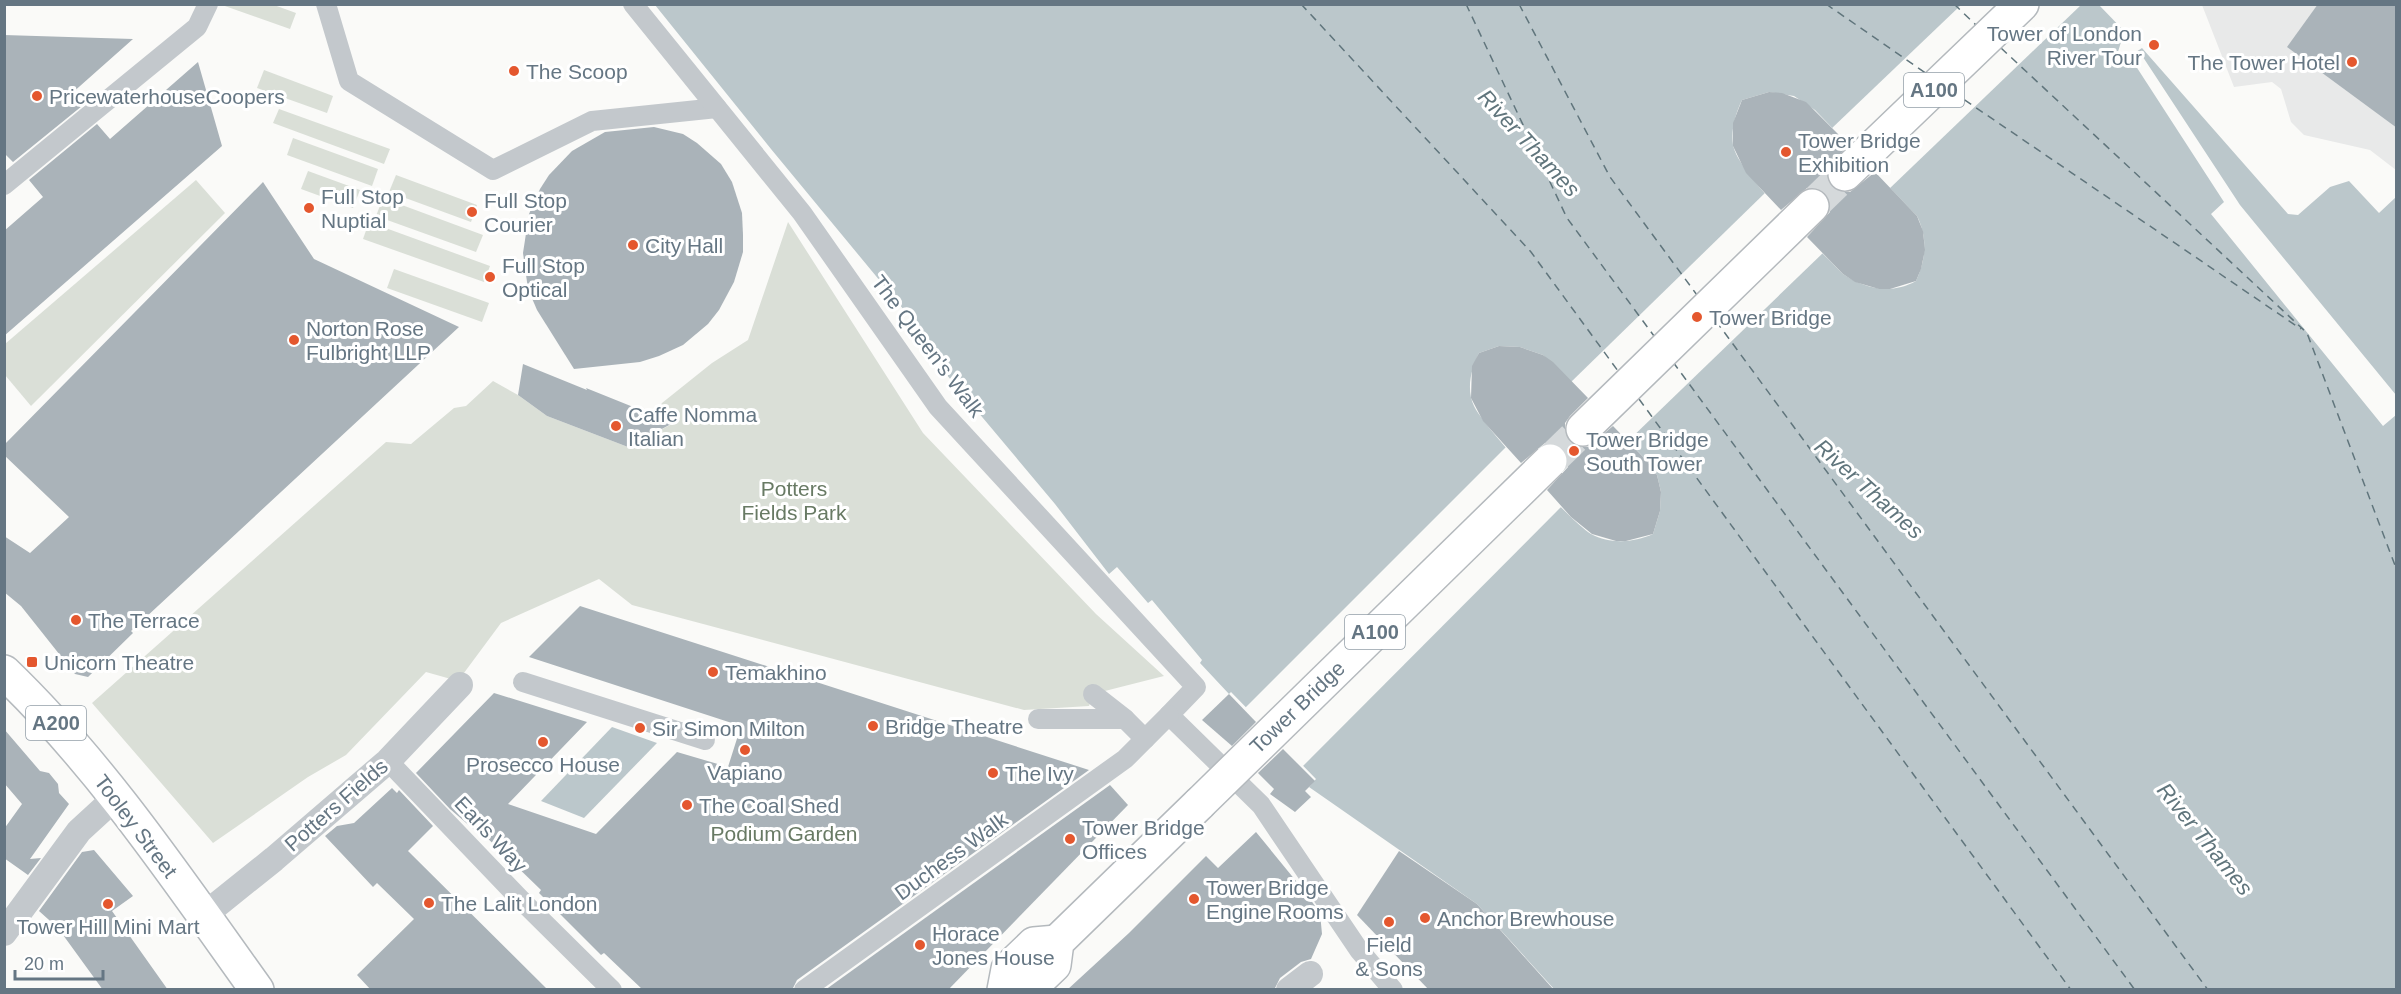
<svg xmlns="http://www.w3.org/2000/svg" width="2401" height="994" font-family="Arial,sans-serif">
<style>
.built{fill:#e8e9e9}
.green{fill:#dadfd7}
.water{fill:#bbc7cb;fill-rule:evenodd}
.pier{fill:#fafaf8}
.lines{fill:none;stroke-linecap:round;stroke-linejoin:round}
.ferry{stroke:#60757c;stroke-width:1.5;stroke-dasharray:8 6;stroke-linecap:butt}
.building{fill:#aab3b9}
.trunk-tunnel{stroke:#d5d9db;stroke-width:33;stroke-dasharray:33 16;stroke-linecap:butt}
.primary-casing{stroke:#b5babe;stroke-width:36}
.trunk-casing{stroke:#b4b9bd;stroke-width:36}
.pedestrian{stroke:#c3c8cc;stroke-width:20}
.minor{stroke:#c3c8cc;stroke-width:26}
.primary{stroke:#fff;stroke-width:33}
.trunk{stroke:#fff;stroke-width:33}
.trunk-bridge-casing{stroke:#b4b9bd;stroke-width:36;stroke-linecap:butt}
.trunk-bridge{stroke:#fff;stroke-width:33}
.poi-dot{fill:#e4572e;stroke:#fff;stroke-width:2}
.labels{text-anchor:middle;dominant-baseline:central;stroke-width:6;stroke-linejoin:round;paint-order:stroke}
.shield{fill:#fff;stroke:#939fa8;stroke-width:1.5}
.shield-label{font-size:20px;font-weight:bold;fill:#657683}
.poi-label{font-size:21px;fill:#657683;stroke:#fff;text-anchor:start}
.street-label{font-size:21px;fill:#657683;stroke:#fff}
.park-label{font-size:21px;fill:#687a64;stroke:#fff}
.water-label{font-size:22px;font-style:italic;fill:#60757c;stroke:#fff}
</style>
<rect width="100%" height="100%" fill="#fafaf8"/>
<!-- built -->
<path class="built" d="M2202,5H2396V170L2370,150L2304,135L2291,122L2281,89L2272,82L2234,87Z"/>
<!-- green -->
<g class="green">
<path d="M222,5H274L296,13L290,29Z"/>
<path d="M264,70L333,96L327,113L257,88Z"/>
<path d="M279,109L390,149L384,164L273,123Z"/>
<path d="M293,138L378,169L372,186L287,155Z"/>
<path d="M308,171L360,190L353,208L301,189Z"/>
<path d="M396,175L477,205L471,222L389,192Z"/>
<path d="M196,180L225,213L31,406L5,375V344Z"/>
<path d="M383,198L483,235L476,252L376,216Z"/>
<path d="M369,222L490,266L484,282L363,239Z"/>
<path d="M788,222L923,433L1096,614L1164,676L1093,694L1089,706L1024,710L632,605L599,579L501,623L458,681L426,672L346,755L308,777L213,843L92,703L386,442L411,444L454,408L466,406L493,381L518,395L547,416L628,447L672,424L654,416L662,403L712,363L748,340Z"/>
<path d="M394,269L489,303L482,322L387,288Z"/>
</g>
<!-- water -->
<g class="water">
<path d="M655,5H2099L2128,35L2121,42L2117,55L2127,58L2142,48L2288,214L2298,215L2330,187L2349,181L2379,213L2396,197V989H1554L1477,904L1309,787L1316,779L1231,692L1229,694L1200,663L1202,660L1152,600L1148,603L1117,567L1109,574L1055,504L941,368L947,362L771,149ZM1769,92L1794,96L1815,110L1917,216C1928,238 1926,259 1916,281C1891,295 1865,289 1843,274C1819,249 1738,174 1733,145C1731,129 1735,115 1742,100ZM1499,346L1520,347L1543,355L1584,394L1647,461L1657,475L1661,492L1660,511L1653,534C1633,543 1610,544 1591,534C1572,523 1483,426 1474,406C1466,389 1471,369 1479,353Z"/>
<path d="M612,727L657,743L584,818L541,801Z"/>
</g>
<!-- pier -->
<g class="pier">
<path d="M1961,5H2081L1888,190L1830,130Z"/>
<path d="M2139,51L2240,205L2396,395V415L2383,426L2211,214L2224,202L2130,57Z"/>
<path d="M1767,191L1825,251L1626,443L1569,384Z"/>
<path d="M1508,445L1564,504L1301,768L1244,709Z"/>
</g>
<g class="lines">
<!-- ferry -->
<g class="ferry">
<path d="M1301,4L1531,252L1618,371"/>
<path d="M1466,4L1567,218L1654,336"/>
<path d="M1519,4L1610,177L1697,295"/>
<path d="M1826,4L1927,74"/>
<path d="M1954,4L1977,26"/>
<path d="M2001,48L2307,333L2396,568"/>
<path d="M1953,92L2301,329"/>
<path d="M1716,321L2208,990"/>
<path d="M1673,362L2135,990"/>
<path d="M1639,399L2071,990"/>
</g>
</g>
<!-- building -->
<g class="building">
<path d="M2318,4H2397V128L2287,47Z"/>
<path d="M4,35L133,39L71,94L82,106L13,162L4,153Z"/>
<path d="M198,62L222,146L4,336V231L43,197L29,180L97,124L110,139Z"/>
<path d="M1769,92L1782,93L1806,102L1849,145L1827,168V178L1832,187L1840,192H1850L1875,172L1917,216L1923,231L1925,250L1921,269L1916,281L1890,289H1879L1855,282L1843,274L1807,237L1830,212V201L1825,193L1817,188H1807L1781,210L1746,173L1733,146V123L1742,100Z"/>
<path d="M654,127L683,134L697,143L721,164L732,182L742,213L743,235V252L734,282L719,310L708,324L683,345L659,356L640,362L574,369L537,310L528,289L523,253L529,214L540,189L549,175L572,151L605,132Z"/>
<path d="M263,182L314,259L459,327L131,631L133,633L88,677L75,674L21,606L4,592V536L30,553L69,517L4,455V445Z"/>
<path d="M1499,346L1520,347L1543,355L1553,362L1588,398L1570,416L1565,423V434L1570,442L1578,447H1588L1613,426L1647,461L1657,475L1661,492L1660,511L1653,534L1626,541H1616L1592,534L1571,517L1547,490L1568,467V457L1564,448L1556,443H1545L1521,463L1483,421L1471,398L1472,366L1479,353Z"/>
<path d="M523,364L587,390L586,388L673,423L628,447L547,416L518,395Z"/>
<path d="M580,606L757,663L1089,770L797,980L792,990H643L604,953L601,955L539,893L541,890L481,832L479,834L450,809L416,773L494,693L587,722L508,804L596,834L677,752L728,767L741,726L529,657Z"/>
<path d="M1229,694L1256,722L1232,746L1202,720Z"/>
<path d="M4,729L40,771L49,773L58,784L59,793L69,804L30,859L41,858L28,875L4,858V829L22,804L4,783Z"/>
<path d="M1283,749L1315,781L1305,791L1311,797L1295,812L1270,794L1274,789L1258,773Z"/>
<path d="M1110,785L1128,805L948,990H825Z"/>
<path d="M392,788L397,793L399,790L433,826L408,851L548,990H371L357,975L414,919L377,883L373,887L325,836L337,826L354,823Z"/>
<path d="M1256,832L1305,892L1320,913L1322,934L1311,959L1301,962L1280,978L1274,990H1067L1129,933L1206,856L1218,868Z"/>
<path d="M94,850L133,896L112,911L168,990H103L58,928L39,911L82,852Z"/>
<path d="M1399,851L1477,904L1554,990H1429L1357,915Z"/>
</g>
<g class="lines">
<!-- trunk-tunnel -->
<g class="trunk-tunnel">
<path d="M1812,206L1845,174"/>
<path d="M1550,461L1583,429"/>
</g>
<!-- primary casing -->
<g class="primary-casing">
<path id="primary" d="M4,672C102,766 178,880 257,990"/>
</g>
<!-- trunk casing -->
<g class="trunk-casing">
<g id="trunk">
<path d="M1845,174L2022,4"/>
<path d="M1583,429L1812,206"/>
<path d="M1004,990L1008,969L1034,944L1057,942"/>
<path d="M1028,990L1054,965L1057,942L1200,803"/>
</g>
</g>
<!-- pedestrian -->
<g class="pedestrian">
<path d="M326,4L349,81L493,170L592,121L717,108"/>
<path d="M633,4L802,213L938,407L1196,687L1169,715L1261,805L1359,950L1393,990"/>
<path d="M4,185L197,27L208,4"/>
<path d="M523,682L705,740"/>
<path d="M1093,694L1125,719L1145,739"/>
<path d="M1038,719H1125"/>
<path d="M388,761L522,901L612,990"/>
<path d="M804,990L1125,759L1169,715"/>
</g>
<!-- minor -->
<g class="minor">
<path d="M203,916L274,859L388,761L460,685"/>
<path d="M4,933L79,831L115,798"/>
<path d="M1289,990L1310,974"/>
</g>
<!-- primary -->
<use href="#primary" class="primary"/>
<!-- trunk -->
<use href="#trunk" class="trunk"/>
<!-- trunk-bridge casing -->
<g class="trunk-bridge-casing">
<path id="trunk-bridge" d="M1200,803L1550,461"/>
</g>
<!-- trunk-bridge -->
<use href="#trunk-bridge" class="trunk-bridge"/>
</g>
<!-- markers -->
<g class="poi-dot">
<circle cx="2154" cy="45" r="6"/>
<circle cx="2352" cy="62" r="6"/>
<circle cx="514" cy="71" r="6"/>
<circle cx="37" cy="96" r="6"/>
<circle cx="1786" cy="152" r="6"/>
<circle cx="309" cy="208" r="6"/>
<circle cx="472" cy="212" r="6"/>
<circle cx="633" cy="245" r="6"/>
<circle cx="490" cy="277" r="6"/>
<circle cx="1697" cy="317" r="6"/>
<circle cx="294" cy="340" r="6"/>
<circle cx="616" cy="426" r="6"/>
<circle cx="1574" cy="451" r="6"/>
<circle cx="76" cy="620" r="6"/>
<rect x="26" y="656" width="12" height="12" rx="3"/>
<circle cx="713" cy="672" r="6"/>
<circle cx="873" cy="726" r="6"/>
<circle cx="640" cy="728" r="6"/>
<circle cx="543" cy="742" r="6"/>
<circle cx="745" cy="750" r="6"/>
<circle cx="993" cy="773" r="6"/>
<circle cx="687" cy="805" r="6"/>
<circle cx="1070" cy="839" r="6"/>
<circle cx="1194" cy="899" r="6"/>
<circle cx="429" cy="903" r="6"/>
<circle cx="108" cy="904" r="6"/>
<circle cx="1425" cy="918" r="6"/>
<circle cx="1389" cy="922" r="6"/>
<circle cx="920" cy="945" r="6"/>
</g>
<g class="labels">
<!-- shield labels -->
<g class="shield">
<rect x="1904" y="73" width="60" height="34" rx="4.5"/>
<rect x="1345" y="615" width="60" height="34" rx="4.5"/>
<rect x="26" y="706" width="60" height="34" rx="4.5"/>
</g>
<g class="shield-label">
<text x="1934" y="90">A100</text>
<text x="1375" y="632">A100</text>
<text x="56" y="723">A200</text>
</g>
<!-- poi labels -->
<g class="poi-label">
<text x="2142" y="33" text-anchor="end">Tower of London<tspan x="2142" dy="24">River Tour</tspan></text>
<text x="2340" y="62" text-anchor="end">The Tower Hotel</text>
<text x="526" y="71">The Scoop</text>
<text x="49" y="96">PricewaterhouseCoopers</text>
<text x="1798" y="140">Tower Bridge<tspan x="1798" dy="24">Exhibition</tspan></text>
<text x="321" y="196">Full Stop<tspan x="321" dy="24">Nuptial</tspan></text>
<text x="484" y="200">Full Stop<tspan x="484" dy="24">Courier</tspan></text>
<text x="645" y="245">City Hall</text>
<text x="502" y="265">Full Stop<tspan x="502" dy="24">Optical</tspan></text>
<text x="1709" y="317">Tower Bridge</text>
<text x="306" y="328">Norton Rose<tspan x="306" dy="24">Fulbright LLP</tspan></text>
<text x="628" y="414">Caffe Nomma<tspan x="628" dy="24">Italian</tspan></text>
<text x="1586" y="439">Tower Bridge<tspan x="1586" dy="24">South Tower</tspan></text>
<text x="88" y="620">The Terrace</text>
<text x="44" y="662">Unicorn Theatre</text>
<text x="725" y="672">Temakhino</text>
<text x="885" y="726">Bridge Theatre</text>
<text x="652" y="728">Sir Simon Milton</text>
<text x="543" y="764" text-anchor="middle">Prosecco House</text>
<text x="745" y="772" text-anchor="middle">Vapiano</text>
<text x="1005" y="773">The Ivy</text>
<text x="699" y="805">The Coal Shed</text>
<text x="1082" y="827">Tower Bridge<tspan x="1082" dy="24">Offices</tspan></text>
<text x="1206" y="887">Tower Bridge<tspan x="1206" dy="24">Engine Rooms</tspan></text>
<text x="441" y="903">The Lalit London</text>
<text x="1437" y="918">Anchor Brewhouse</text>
<text x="108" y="926" text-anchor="middle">Tower Hill Mini Mart</text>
<text x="932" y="933">Horace<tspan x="932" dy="24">Jones House</tspan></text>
<text x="1389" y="944" text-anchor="middle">Field<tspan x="1389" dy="24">&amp; Sons</tspan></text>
</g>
<!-- street labels -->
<g class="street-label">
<text transform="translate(928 346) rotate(53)">The Queen's Walk</text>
<text transform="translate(1297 707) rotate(-44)">Tower Bridge</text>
<text transform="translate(336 805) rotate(-41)">Potters Fields</text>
<text transform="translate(136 826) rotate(53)">Tooley Street</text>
<text transform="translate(491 834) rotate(47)">Earls Way</text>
<text transform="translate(951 856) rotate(-36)">Duchess Walk</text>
</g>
<!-- park labels -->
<g class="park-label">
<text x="794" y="488">Potters<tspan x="794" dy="24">Fields Park</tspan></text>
<text x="784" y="833">Podium Garden</text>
</g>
<!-- water labels -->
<g class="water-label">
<text transform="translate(1529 143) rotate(47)">River Thames</text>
<text transform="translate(1869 489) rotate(42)">River Thames</text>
<text transform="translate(2205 839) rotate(51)">River Thames</text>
</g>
</g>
<!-- border -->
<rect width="2401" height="994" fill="none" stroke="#657683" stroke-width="12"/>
<!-- scale -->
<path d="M15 970v9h88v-9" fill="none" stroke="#657683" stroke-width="3"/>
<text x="24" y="970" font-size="18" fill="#657683" stroke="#ffffff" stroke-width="4.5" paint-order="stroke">20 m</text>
</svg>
